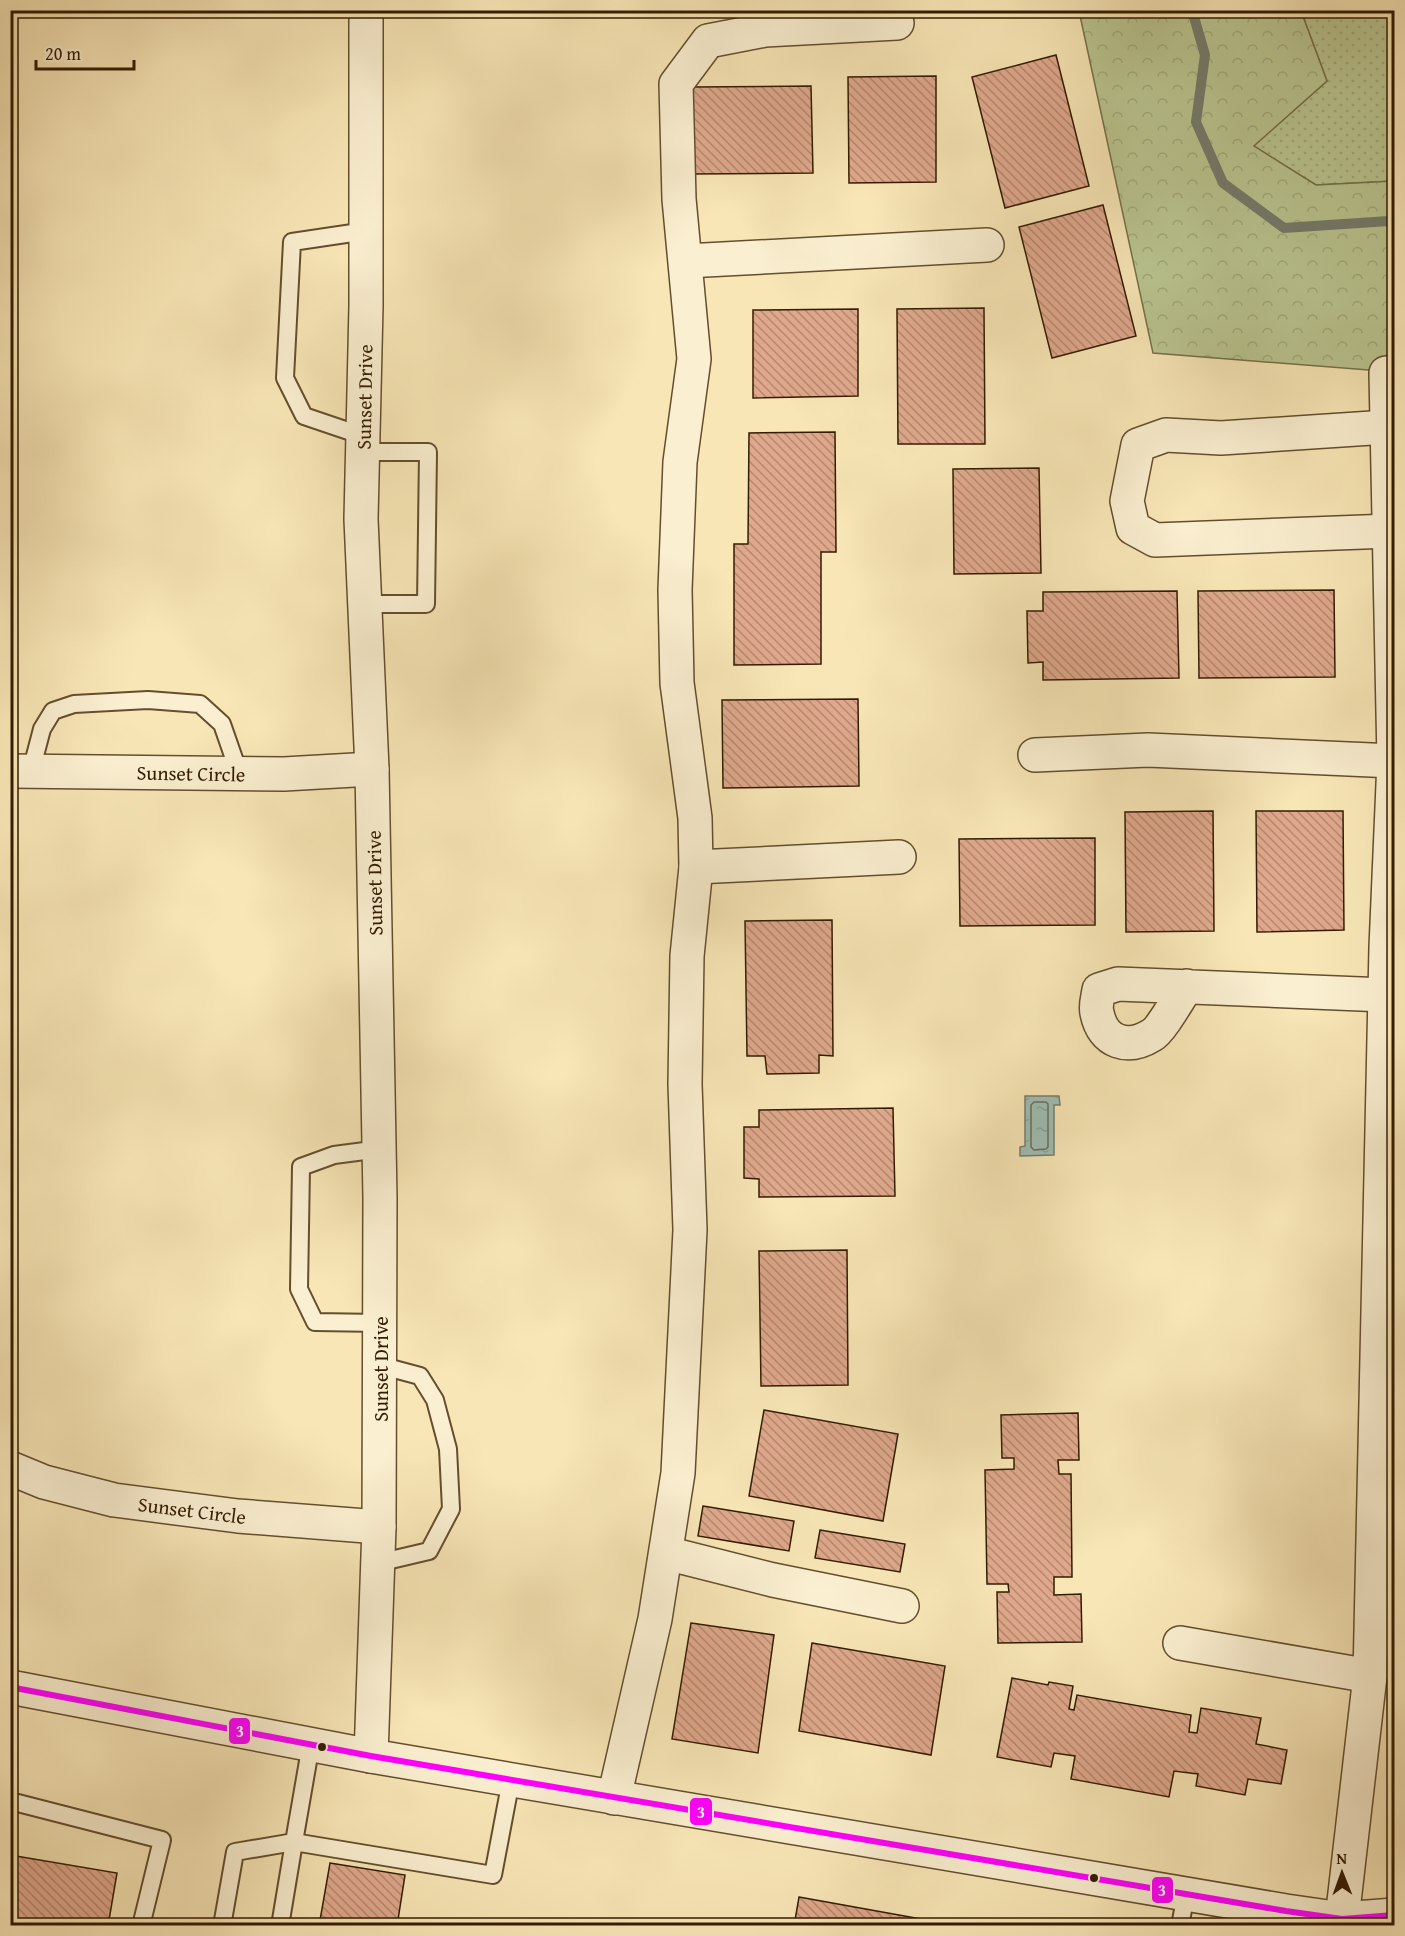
<svg xmlns="http://www.w3.org/2000/svg" width="1405" height="1936" font-family="'Gentium Book Plus',serif">
<style>
.grass{fill:url(#grass-dots);stroke:#767148;stroke-width:1.5}
.forest{fill:url(#forest-crowns);stroke:#767148;stroke-width:1.5}
.water{fill:url(#water-ripples);stroke:#747d6d;stroke-width:1.5}
.lines{fill:none;stroke-linecap:round;stroke-linejoin:round}
.shore{stroke:#696d5a;stroke-width:1.5}
.stream{stroke:#747d6d;stroke-width:10}
.building{fill:url(#building-back-hatch);stroke:#331c00;stroke-width:1.5}
.lane-casing{stroke:#644e2e;stroke-width:20}
.street-casing{stroke:#644e2e;stroke-width:36}
.lane{stroke:#faefd0;stroke-width:16}
.street{stroke:#faefd0;stroke-width:33}
.bus-1-casing{stroke:#faefd0;stroke-width:10}
.bus-1{stroke:#f0f;stroke-width:6}
.bus-dot{fill:#331c00;stroke:#faefd0;stroke-width:2}
.labels{text-anchor:middle;dominant-baseline:central;stroke-width:4.5;stroke-linejoin:round;paint-order:stroke}
.street-label{font-size:20px;fill:#331c00;stroke:#faefd0}
.line-badge{stroke:#faefd0;stroke-width:2}
.badge-label{font-size:16px;text-anchor:middle;font-weight:bold;fill:#fff}
</style>
<defs>
<pattern id="grass-dots" width="8" height="8" patternUnits="userSpaceOnUse" patternTransform="scale(1.5)"><rect width="8" height="8" fill="#bac691"/><path d="M2 2h.1M6 6h.1" fill="none" stroke="#a0aa7b" stroke-width="1.8" stroke-linecap="round"/></pattern>
<pattern id="forest-crowns" width="20" height="18" patternUnits="userSpaceOnUse" patternTransform="scale(1.5)"><rect width="20" height="18" fill="#bac691"/><path d="M2 6a3 3 0 1 1 6 0M12 15a3 3 0 1 1 6 0" fill="none" stroke="#a0aa7b"/></pattern>
<pattern id="water-ripples" width="26" height="14" patternUnits="userSpaceOnUse" patternTransform="scale(1.5)"><rect width="26" height="14" fill="#9fbeb5"/><path d="M2 4q2-2 4 0t4 0M15 11q2-2 4 0t4 0" fill="none" stroke="#89a39a"/></pattern>
<pattern id="building-back-hatch" width="6" height="6" patternUnits="userSpaceOnUse" patternTransform="scale(1.5)"><rect width="6" height="6" fill="#dfa88c"/><path d="M-1 5l2 2M0 0l6 6M5-1l2 2" fill="none" stroke="#b58870"/></pattern>
</defs>
<rect width="100%" height="100%" fill="#f8e6b6"/>
<filter id="stains"><feTurbulence type="fractalNoise" baseFrequency=".00333" numOctaves="4"/><feColorMatrix values="0 0 0 0 .2 0 0 0 0 .09 0 0 0 0 .02 0 0 0 .5 -.17"/></filter>
<radialGradient id="worn" r=".72"><stop offset=".6" stop-color="#630" stop-opacity="0"/><stop offset="1" stop-color="#630" stop-opacity=".3"/></radialGradient>
<!-- grass -->
<path class="grass" d="M1301,11H1394V181L1316,185L1253,146L1327,81Z"/>
<!-- forest -->
<path class="forest" d="M1079,11H1301L1327,81L1254,146L1316,185L1394,181V372L1153,353Z"/>
<!-- water -->
<path class="water" d="M1025,1096H1059L1060,1105H1054V1155L1020,1156V1147L1025,1146Z"/>
<g class="lines">
<!-- shore -->
<path class="shore" d="M1034,1102H1046L1048,1104V1147L1046,1149L1034,1150L1031,1147V1105Z"/>
<!-- stream -->
<path class="stream" d="M1192,10L1205,55L1196,122L1223,183L1284,228L1389,221L1394,223"/>
</g>
<!-- building -->
<g class="building">
<path d="M1056,55L1089,186L1005,208L972,77Z"/>
<path d="M936,76V182L849,183L848,77Z"/>
<path d="M811,86L813,173L693,174L692,87Z"/>
<path d="M1103,205L1136,336L1052,358L1019,227Z"/>
<path d="M984,308L985,444H898L897,309Z"/>
<path d="M858,309V396L753,398V310Z"/>
<path d="M835,432L836,552H821V664L734,665V544H748L749,433Z"/>
<path d="M1039,468L1041,573L954,574L953,469Z"/>
<path d="M1334,590L1335,677L1199,678L1198,591Z"/>
<path d="M1177,591L1179,678L1043,680V662L1028,663L1027,611H1043V592Z"/>
<path d="M858,699L859,786L723,788L722,700Z"/>
<path d="M1213,811L1214,931L1126,932L1125,812Z"/>
<path d="M1256,811H1343L1344,930L1257,932Z"/>
<path d="M1095,838V925L960,926L959,839Z"/>
<path d="M832,920L833,1056L819,1055V1073L767,1074L765,1056H747L745,921Z"/>
<path d="M893,1108L895,1196L759,1197V1179L744,1178V1127H759V1110Z"/>
<path d="M847,1250L848,1385L761,1386L759,1251Z"/>
<path d="M764,1410L898,1434L883,1521L749,1496Z"/>
<path d="M1078,1413L1079,1460H1058L1059,1474H1071L1072,1577H1054V1595L1081,1594L1082,1642L998,1643L997,1592H1009L1008,1584H987L985,1470L1014,1469V1458H1002L1001,1415Z"/>
<path d="M703,1506L794,1521L789,1551L698,1536Z"/>
<path d="M820,1530L905,1544L900,1572L815,1558Z"/>
<path d="M691,1623L774,1635L758,1753L672,1739Z"/>
<path d="M812,1643L945,1666L931,1755L799,1731Z"/>
<path d="M1012,1678L1048,1685L1049,1682L1073,1686L1069,1709L1074,1710L1077,1695L1191,1715L1189,1732L1197,1733L1201,1708L1261,1718L1256,1744L1287,1750L1281,1784L1248,1779L1245,1795L1196,1786L1198,1774L1174,1771L1169,1797L1071,1779L1075,1756L1054,1753L1051,1767L997,1757Z"/>
<path d="M10,1855L117,1873L108,1926H10Z"/>
<path d="M330,1863L405,1875L397,1926H319Z"/>
<path d="M799,1897L960,1926H794Z"/>
</g>
<g class="lines">
<!-- lane casing -->
<g class="lane-casing">
<g id="lane">
<path d="M363,436L304,416L285,378L292,242L366,231"/>
<path d="M363,452H428L426,604H365"/>
<path d="M31,771L42,729L53,711L74,704L148,700L200,704L222,724L239,773"/>
<path d="M380,1149L334,1155L301,1167L299,1289L315,1322L380,1323"/>
<path d="M378,1563L429,1551L451,1509L448,1449L435,1400L420,1376L379,1365"/>
<path d="M10,1801L162,1840L141,1926"/>
<path d="M222,1926L235,1852L294,1842L311,1744"/>
<path d="M280,1926L294,1842L493,1875L511,1780"/>
<path d="M1180,1926L1186,1894"/>
</g>
</g>
<!-- street casing -->
<g class="street-casing">
<g id="street">
<path d="M366,10V306L361,519L372,769L380,1198L379,1527L371,1756"/>
<path d="M686,261L987,245"/>
<path d="M1387,427L1221,438L1166,435L1138,445L1127,501L1133,528L1155,540L1390,531"/>
<path d="M1035,755L1148,750L1394,761"/>
<path d="M10,771L284,774L372,769"/>
<path d="M696,867L899,857"/>
<path d="M1187,986C1180,996 1161,1030 1152,1035C1128,1050 1103,1043 1097,1013C1095,1006 1098,997 1099,990L1118,984L1385,995"/>
<path d="M10,1468L44,1482L114,1500L238,1516L379,1527"/>
<path d="M666,1553L773,1580L902,1606"/>
<path d="M1180,1643L1370,1676"/>
<path d="M10,1687L371,1756L1286,1911L1342,1919L1394,1915"/>
<path d="M614,1798L655,1619L678,1473L690,1230L685,1084L687,956L696,867L695,818L677,683L675,590L680,462L694,359L679,199L676,84L708,41L765,30L897,23"/>
<path d="M1342,1919L1370,1676L1386,947L1394,761L1386,373"/>
</g>
</g>
<!-- lane -->
<use href="#lane" class="lane"/>
<!-- street -->
<use href="#street" class="street"/>
<!-- bus-1 casing -->
<g class="bus-1-casing">
<path id="bus-1" d="M10,1687L371,1756L1286,1911L1342,1919L1394,1915"/>
</g>
<!-- bus-1 -->
<use href="#bus-1" class="bus-1"/>
</g>
<!-- markers -->
<g class="bus-dot">
<circle cx="322" cy="1747" r="5"/>
<circle cx="1094" cy="1878" r="5"/>
</g>
<g class="labels">
<!-- street labels -->
<g class="street-label">
<text transform="translate(364 397) rotate(-89)">Sunset Drive</text>
<text transform="translate(191 773) rotate(1)">Sunset Circle</text>
<text transform="translate(374 883) rotate(-91)">Sunset Drive</text>
<text transform="translate(380 1369) rotate(-90)">Sunset Drive</text>
<text transform="translate(192 1510) rotate(7)">Sunset Circle</text>
</g>
</g>
<g class="line-badge">
<rect x="228" y="1717" width="23" height="28" rx="6" fill="#f0f"/>
<rect x="689" y="1797" width="24" height="29" rx="6" fill="#f0f"/>
<rect x="1151" y="1876" width="23" height="28" rx="6" fill="#f0f"/>
</g>
<g class="badge-label">
<text x="240" y="1737">3</text>
<text x="701" y="1818">3</text>
<text x="1162" y="1896">3</text>
</g>
<!-- margin -->
<rect width="1405" height="1936" fill="none" stroke="#f8e6b6" stroke-width="36"/>
<rect x="12" y="12" width="1381" height="1912" fill="none" stroke="#331c00" stroke-width="3"/>
<rect x="18" y="18" width="1369" height="1900" fill="none" stroke="#331c00" stroke-width="1.5"/>
<!-- north arrow -->
<g transform="translate(1342 1873) rotate(359)" stroke="#faefd0" stroke-width="4.5" paint-order="stroke">
<path d="M0-4.5L10 22L0 15L-10 22Z" fill="#331c00"/>
<text y="-9" font-size="16" font-weight="bold" text-anchor="middle" fill="#331c00">N</text>
</g>
<!-- scale -->
<path d="M36 60v9h98v-9" fill="none" stroke="#331c00" stroke-width="3"/>
<text x="45" y="60" font-size="18" fill="#331c00" stroke="#faefd0" stroke-width="4.5" paint-order="stroke">20 m</text>
<rect width="100%" height="100%" filter="url(#stains)"/>
<rect width="100%" height="100%" fill="url(#worn)"/>
</svg>
